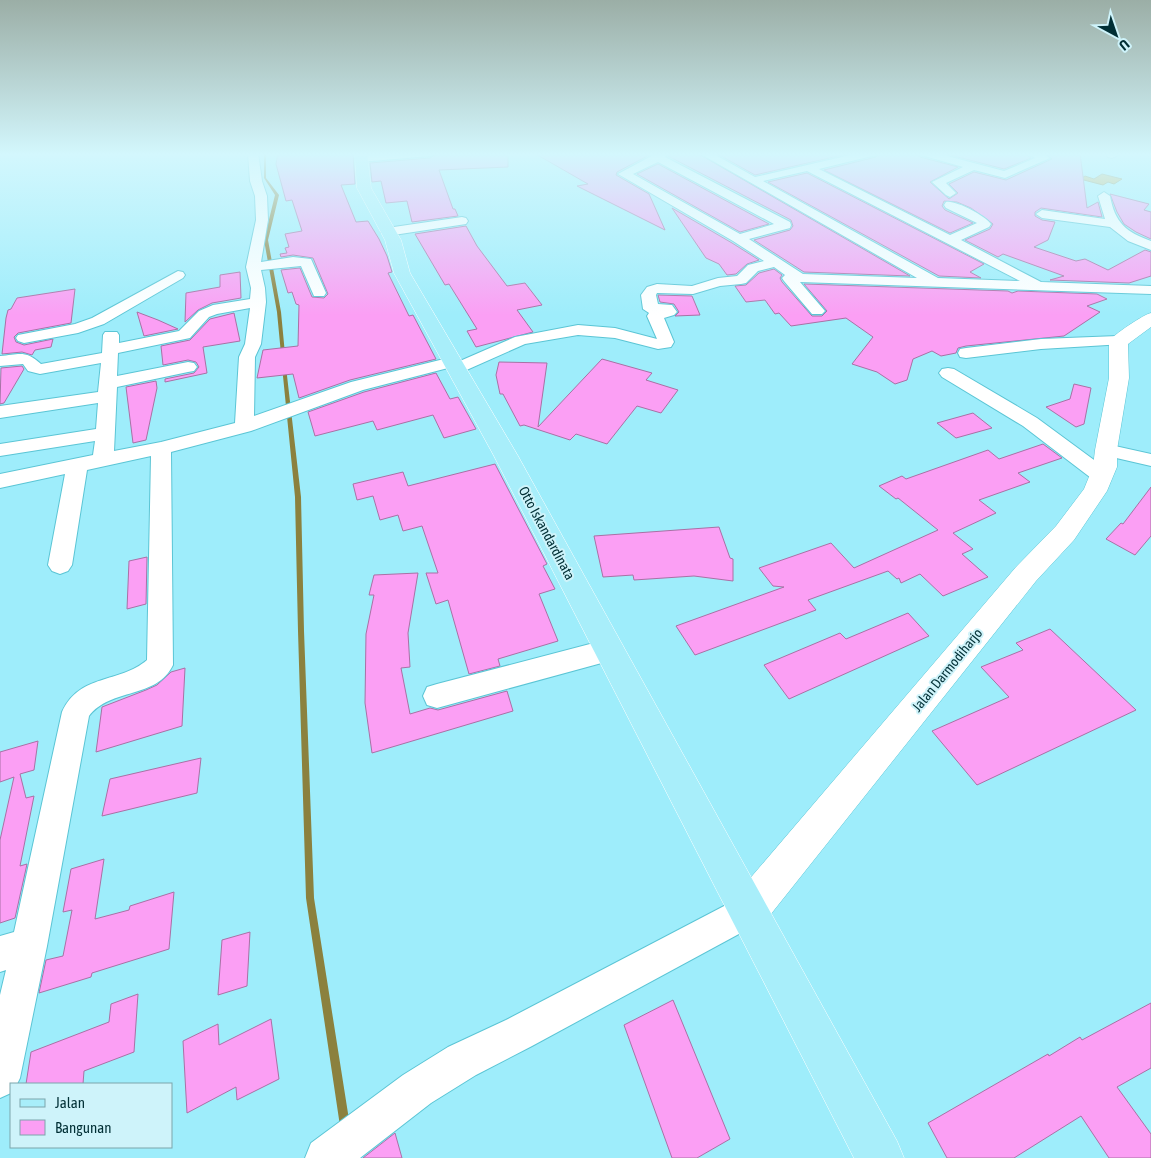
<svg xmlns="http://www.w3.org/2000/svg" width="1151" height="1158" font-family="'Asap Condensed',sans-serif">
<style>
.water{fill:#c7a442;stroke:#8b813e}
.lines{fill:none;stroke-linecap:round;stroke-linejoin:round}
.stream{fill:#8b813e;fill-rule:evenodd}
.building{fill:#fb9ff4;stroke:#a971a5}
.minor-casing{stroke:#5bc5d5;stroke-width:2}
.tertiary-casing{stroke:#5bc5d5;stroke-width:1}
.primary-casing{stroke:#fff;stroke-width:1}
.minor{fill:#fff;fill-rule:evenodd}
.tertiary{fill:#fff;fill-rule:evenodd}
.primary{fill:#a8eefa;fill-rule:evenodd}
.labels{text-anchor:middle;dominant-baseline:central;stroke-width:4;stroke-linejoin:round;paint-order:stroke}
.street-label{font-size:14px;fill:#002f35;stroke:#cef3fa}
</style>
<rect width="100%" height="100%" fill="#9eedfb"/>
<!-- water -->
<path class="water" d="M1102,174L1122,179L1114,184L1108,182L1103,185L1080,179L1085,176L1094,179Z"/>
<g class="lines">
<!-- stream -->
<g class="stream">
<path d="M264,153H266V178L279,195L268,240L281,312L285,354L283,355L281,354L277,312L264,240L275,195L264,178Z"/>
<path d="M282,366L286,367L301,497L304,631L314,898L350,1126L349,1130L345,1131L341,1130L340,1126L306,898L298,631L295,497Z"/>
</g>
</g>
<!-- building -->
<g class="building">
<path d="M278,153H353L355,184L341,185L356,222L368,221L379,239L387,256L392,272L388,273L409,316L413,315L436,359L350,380L299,398L293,374L257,378L263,350L298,346L299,305L296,304L292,292L288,293L281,270L300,268L312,297L324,298L328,294L313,258L293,255L281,257L280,254L287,253L285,248L289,247L285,234L302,231L292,200L286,201L276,164Z"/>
<path d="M437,153H508V167L439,170L453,209H455L458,216L412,222L407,201L386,203L381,181L372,182L370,163L430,158Z"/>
<path d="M534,153H653L617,172L616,175L649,194L665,230L577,186L588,184Z"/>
<path d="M670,153H697L910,276L804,272L754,240L790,230L793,226L791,220L668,156Z"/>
<path d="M716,153H851L755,175Z"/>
<path d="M879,153H918L920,157L958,167L930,182L949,199L958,193L949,184L974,172L1006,180L1052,159L1045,153H1080L1087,208L1098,202L1102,217L1041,208L1035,212V216L1042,220L1055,222L1048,240L1034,247L1076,261L1085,259L1108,270L1145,250L1151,252V276L1129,283L1050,280L1064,276L1003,254L998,257L965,240L990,229L993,224L971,208L957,202L944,201L942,206L945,210L973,223L950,233L824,170L876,157Z"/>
<path d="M943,153H1024L1031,158L1004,169Z"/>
<path d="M658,164L769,224L740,232L637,174Z"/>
<path d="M807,173L984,264L970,272L981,278L939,276L768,182Z"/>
<path d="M1110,194L1149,204L1144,210L1151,212V239L1136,232L1124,224L1117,212Z"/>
<path d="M672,208L732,243L759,260L747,264L736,274L727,275L719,264L706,258Z"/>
<path d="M466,226L477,246L507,286L525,283L542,305L517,310L533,332L476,347L467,331L477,329L449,284L445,285L415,234Z"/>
<path d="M774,269L782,275L780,278L782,282L812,316H822L827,311L804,284L1008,291L1012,293L1018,291L1097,294L1107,299L1087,306L1100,312L1064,336L966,346L958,348L956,353L941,356L932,351L913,359L907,380L895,384L877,372L852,364L873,337L846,318L791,326L779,313L775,314L765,300L746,302L735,286L746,285L759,273Z"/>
<path d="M240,272L241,298L212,303L198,310L185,322L186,293L220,287V275Z"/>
<path d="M75,289L71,323L18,333L14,337L16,342L24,345L53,339L51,347L35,350L32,355L22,352L2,354L6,318L8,310L11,309L17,298Z"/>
<path d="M658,295L692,296L700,315L675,316L679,312L674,304L660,302Z"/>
<path d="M137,312L158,320L178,329L144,336Z"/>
<path d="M234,313L240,341L203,347L207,373L165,382V379L194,373L199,367L196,362L188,360L163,365L161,346L190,340L210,319Z"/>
<path d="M602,359L652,373L646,380L678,390L661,413L637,406L607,444L576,434L570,440L524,425L520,426L503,394H500L496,375L499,362L547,363L538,427Z"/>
<path d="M22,366L24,369L4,403L0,404L1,368Z"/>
<path d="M436,373L450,399L458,397L476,429L444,438L433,415L377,430L373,421L315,436L308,412L364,392Z"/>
<path d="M156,381L157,388L146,440L133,443L126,387Z"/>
<path d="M1074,384L1091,388L1084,424L1076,427L1046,407L1070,399Z"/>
<path d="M973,413L992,428L956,438L937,423Z"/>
<path d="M1043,444L1062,458L1018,473L1030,482L979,500L996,513L953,533L973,549L962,554L988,577L943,596L920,574L901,583L899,578L897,579L888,571L808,600L816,610L695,655L676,626L784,587L773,586L759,568L831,543L854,568L938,530L898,498L896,499L879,486L902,476L906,479L988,450L999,459Z"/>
<path d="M495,464L547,564L543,566L555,589L539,594L558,641L498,659L500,666L469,674L448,600L436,604L426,573H438L422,526L403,531L398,515L380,520L373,496L357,500L353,484L403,472L408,486Z"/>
<path d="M1151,487V536L1135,555L1106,539L1121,523L1123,524Z"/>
<path d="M719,527L730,558L733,559V581L694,576L634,580L633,575L603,577L594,536Z"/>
<path d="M147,557L146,604L127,609L129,561Z"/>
<path d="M418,573L408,633L410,667L401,668L410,714L430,708L438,710L507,691L513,711L372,753L365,703L366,634L374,595H369L374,575Z"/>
<path d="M908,613L929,636L789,699L764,665L840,633L846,639Z"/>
<path d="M1050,629L1136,710L977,785L932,731L1009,697L981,667L1023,650L1016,643Z"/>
<path d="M185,668L182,726L96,752L102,707L146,690L157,685L171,672Z"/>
<path d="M38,741L34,770L20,774L26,798L34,796L20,866L27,864L15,918L0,923V840L14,777L0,782V752Z"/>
<path d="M201,758L197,793L102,816L110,779Z"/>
<path d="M104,859L95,919L129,910L130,906L174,892L169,949L92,973L91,977L39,993L46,960L63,956L72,910L63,912L71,869Z"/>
<path d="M250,932L247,986L218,995L222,940Z"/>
<path d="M138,994L134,1052L84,1071L83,1084H26L31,1052L109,1022L111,1004Z"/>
<path d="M673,1000L730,1139L697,1158H672L624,1025Z"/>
<path d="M1151,1003V1068L1117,1087L1151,1134V1158H1109L1081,1116L1014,1158H947L928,1123L1048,1054L1049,1056L1080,1037L1082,1040Z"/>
<path d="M271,1019L279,1079L237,1100L236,1087L187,1113L183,1041L218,1024L219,1045Z"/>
<path d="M395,1133L402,1158H363Z"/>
</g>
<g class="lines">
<!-- minor casing -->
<g class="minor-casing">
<g id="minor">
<path d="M248,153H258L262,181L267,196L268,220L261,262L293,257L311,259L326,293L324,296H314L301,266L261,270L265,288L266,302L261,344L255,357L254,416L351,382L452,357L460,361L515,337L578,325L615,328L657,339L647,316L649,313L643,309L641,295L647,287L657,284L692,286L718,278L737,276L748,265L764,261L733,241L618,174L657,153H668L665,157L790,222L791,225L790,228L749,239L803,274L917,278L699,153H712L755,177L859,153H877L876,155L819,169L950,235L977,223L946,208L944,205L946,202C956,200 985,216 991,224L989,227L961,240L1041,282L1151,286V294L800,282L825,311L822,314H812L784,281L782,278L785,275L774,267L758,271L746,283L741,284L720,286L693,294L657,293L656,295L658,304L672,305L677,312L674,315L664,318L674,342L671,347L658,349L615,338L578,335L525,344L462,372L456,373L450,372L448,368L363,390L251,431L171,452L173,665C157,699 110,688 89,716L47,946L20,1078L17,1084H11V1093L0,1098V995L6,970L0,972V936L14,932L62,712C80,673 119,684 147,660L151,456L87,470L72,565L68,571L60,574L52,571L48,565L65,474L0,488V474L93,455L95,441L0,456V444L96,429L98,403L0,418V406L98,392L101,363L40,374L28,371L23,364L0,366V356C20,354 26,350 41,364L102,353L103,335L105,332H117L119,335V343L179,331L199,311L213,305L250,299L251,288L246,267L256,220L255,196L250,181ZM658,162L774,224L740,234L633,174ZM807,171L1020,281L938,278L763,181ZM250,308L245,344L239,357L235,423L161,442L114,451L117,387L188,372L194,371L197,367L194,363L188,362L117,376L118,353L190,338L209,317L217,314Z"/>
<path d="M395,153H435L430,156L360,162L355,159L360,156Z"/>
<path d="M920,153H936L1004,171L1035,158L1026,153H1041L1050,158L1005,178L974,170L946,183L956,193L950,197L946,195L932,182L963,167L921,155Z"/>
<path d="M1108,153H1122L1112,158L1108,157L1107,155Z"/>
<path d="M1104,192L1110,196C1115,223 1126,232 1151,241V250L1128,241L1110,227L1042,218L1036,214L1042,210L1105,219L1098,196Z"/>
<path d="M462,217L466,218L468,221L466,224L387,236L381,232L387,228Z"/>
<path d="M178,271L183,272L185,275L183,278L104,324L78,333L24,343L18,341L16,338L18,335L75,324L92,318Z"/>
<path d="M1118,336L1124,338L1126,341L1124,344L1041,349L966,358L960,357L958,353L960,349L966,348L1041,339Z"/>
<path d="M948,368L954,369L1037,418L1109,471L1112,476L1109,481L1102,483L1095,481L1023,426L942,377L939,373L942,369Z"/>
<path d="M1106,444L1151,454V466L1099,454L1096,450L1099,446Z"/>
<path d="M609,639L618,642L622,650L618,658L609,661L437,708L427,705L423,696L427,687L437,684Z"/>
<path d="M749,893L761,898L766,910L761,922L532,1046L476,1075L431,1103L360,1158H305L311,1143L403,1075L448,1047L506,1020Z"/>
</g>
</g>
<!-- tertiary casing -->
<g class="tertiary-casing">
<path id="tertiary" d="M1151,313V327L1128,344L1129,378L1117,450V467L1107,491L1074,540L1036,581L763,924L749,930L735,924L729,910L735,896L1016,567L1056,526L1084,489L1093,467L1095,450L1109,378V341C1112,336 1144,314 1151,313Z"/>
</g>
<!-- primary casing -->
<g class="primary-casing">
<path id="primary" d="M355,153H367L371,188L401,240L410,273L518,456L897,1141L904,1158H854L494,456L394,273L385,240L357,188Z"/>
</g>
<!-- minor -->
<use href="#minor" class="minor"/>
<!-- tertiary -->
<use href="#tertiary" class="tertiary"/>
<!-- primary -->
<use href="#primary" class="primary"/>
</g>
<!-- sky -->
<linearGradient id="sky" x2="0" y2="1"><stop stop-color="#9baea6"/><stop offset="0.49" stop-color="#d3f7fd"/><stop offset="1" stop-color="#d3f7fd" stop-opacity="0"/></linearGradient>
<rect width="1151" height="315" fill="url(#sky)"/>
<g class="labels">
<!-- street labels -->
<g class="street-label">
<text transform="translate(547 533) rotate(62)">Otto Iskandardinata</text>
<text transform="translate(947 670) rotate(-51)">Jalan Darmodiharjo</text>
</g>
</g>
<!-- legend -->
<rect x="10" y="1083" width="162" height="65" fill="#cef3fa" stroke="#7ca5ab"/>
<rect x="20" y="1099" width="25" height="8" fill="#a8eefa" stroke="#7ca5ab"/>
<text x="55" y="1108" font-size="15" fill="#002f35">Jalan</text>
<rect x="20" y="1120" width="25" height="15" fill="#fb9ff4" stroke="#7ca5ab"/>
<text x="55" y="1133" font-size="15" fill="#002f35">Bangunan</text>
<!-- north arrow -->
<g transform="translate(1116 35) rotate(140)" stroke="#cef3fa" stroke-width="4" paint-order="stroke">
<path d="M0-4L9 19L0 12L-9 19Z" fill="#002f35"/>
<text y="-8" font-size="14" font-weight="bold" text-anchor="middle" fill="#002f35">U</text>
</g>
</svg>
